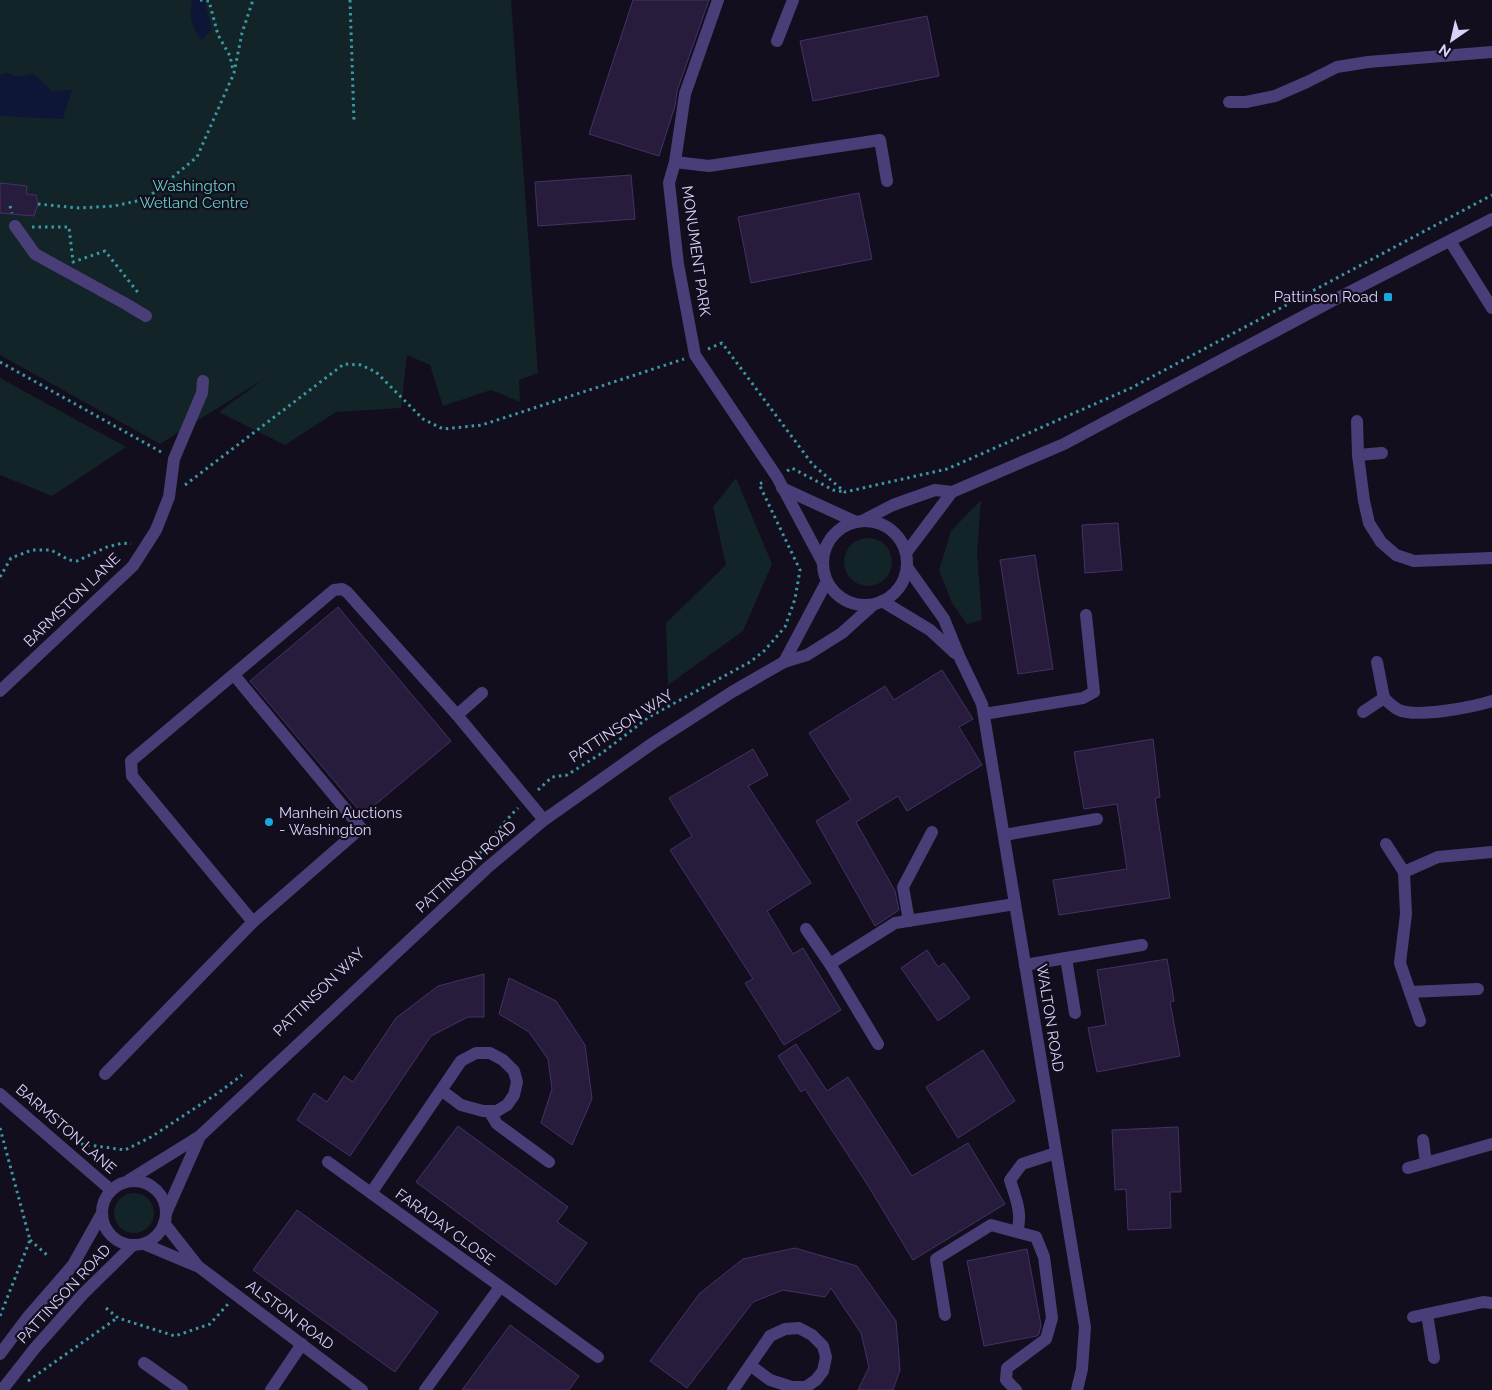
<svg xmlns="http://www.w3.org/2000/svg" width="1492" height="1390" font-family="Raleway,sans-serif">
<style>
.green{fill:#122427}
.water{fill:#0e1637}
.building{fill:#281c3c;stroke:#443166}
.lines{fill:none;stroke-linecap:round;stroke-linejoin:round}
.path{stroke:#3a98a4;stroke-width:3;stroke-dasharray:2.5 4;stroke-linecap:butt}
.minor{stroke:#4a3e78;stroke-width:12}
.poi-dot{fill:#17a9de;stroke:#130e1d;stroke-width:2}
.labels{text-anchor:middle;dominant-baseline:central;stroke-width:4.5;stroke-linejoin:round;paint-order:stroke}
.park-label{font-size:15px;fill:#64d2c9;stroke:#130e1d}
.street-label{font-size:15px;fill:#dcd0fa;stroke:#130e1d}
.poi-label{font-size:15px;fill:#dcd0fa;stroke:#130e1d;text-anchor:end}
</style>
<rect width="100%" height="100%" fill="#130e1d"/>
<!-- green -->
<g class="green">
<path d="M0,0H511L538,373L519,380L520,402L491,390L443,406L430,365L407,355L401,408L336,412L285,445L219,412L264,379L160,444L0,355Z"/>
<path d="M0,378L126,447L52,496L0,475Z"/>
<path d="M736,478L772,564L743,631L668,685L666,623L726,565L713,507Z"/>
<path d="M981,500L977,553L982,620L967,624L952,603L939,570L951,531Z"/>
<circle cx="868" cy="562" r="24"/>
<circle cx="134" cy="1213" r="20"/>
</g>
<!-- water -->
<g class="water">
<path d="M192,0H206L205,2L212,29L202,40C191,28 189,16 192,0Z"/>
<path d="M6,72L17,77L34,74L52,91L72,90L63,119L0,116V75Z"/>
</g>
<!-- building -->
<g class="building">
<path d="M633,0H709L677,91L675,106L659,156L589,134Z"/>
<path d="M927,16L939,76L813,101L800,41Z"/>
<path d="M631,175L635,219L538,226L535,182Z"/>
<path d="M0,183L27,186L26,194L36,195L38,204L34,216L0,213Z"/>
<path d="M859,193L872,259L751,283L738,217Z"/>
<path d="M1118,523L1122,570L1085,573L1082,525Z"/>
<path d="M1035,555L1053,669L1018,674L1000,560Z"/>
<path d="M338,607L451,741L363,815L250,681Z"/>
<path d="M942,670L973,719L959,727L982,765L907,811L898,796L856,822L895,891L899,910L875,926L816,821L851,800L809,733L885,686L894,700Z"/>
<path d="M1153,739L1160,797L1155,798L1170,898L1059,915L1053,880L1127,869L1117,804L1084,809L1074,752Z"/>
<path d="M753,749L768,775L748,786L811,883L767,911L793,954L803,948L841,1010L784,1045L745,983L753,979L670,850L692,836L669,798Z"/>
<path d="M927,950L938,967L944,963L970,998L938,1021L901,968Z"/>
<path d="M1167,959L1174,1001L1170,1002L1180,1056L1097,1072L1088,1028L1106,1025L1097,970Z"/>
<path d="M484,974V1017H468L431,1036L350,1156L297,1120L314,1093L327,1102L344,1076L353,1082L396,1018L438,986Z"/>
<path d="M509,978L556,1001L585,1045L592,1099L572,1145L541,1123L552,1089L548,1059L529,1032L499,1014Z"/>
<path d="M796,1044L827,1091L848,1077L912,1176L968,1143L1005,1204L913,1260L869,1187L805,1089L801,1092L778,1056Z"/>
<path d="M983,1050L1015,1101L958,1138L926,1087Z"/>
<path d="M458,1126L568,1207L557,1222L587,1243L556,1285L416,1182Z"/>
<path d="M1178,1127L1181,1192H1170L1171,1228L1128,1230L1126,1189L1115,1190L1112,1130Z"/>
<path d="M297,1210L438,1312L395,1372L253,1270Z"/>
<path d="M795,1248L857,1266L896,1321L900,1370L893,1390H858L869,1367L861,1333L831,1288L825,1297L783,1290L753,1302L687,1388L650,1361L700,1293L743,1259Z"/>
<path d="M1027,1249L1041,1325L1039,1334L1037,1336L984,1346L967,1261Z"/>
<path d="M510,1325L579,1376L569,1390H462Z"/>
</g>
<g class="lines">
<!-- path -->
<g class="path">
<path d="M200,0L209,1L218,35L230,56L233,70"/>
<path d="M350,0L354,121"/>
<path d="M38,204L79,208L114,206L146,199L197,157L234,73L242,33L253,0"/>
<path d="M10,206L12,213"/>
<path d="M32,227H69L73,262L105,251L140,295"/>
<path d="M708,349L722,343L813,465L845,492L947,469L1131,388L1492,195"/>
<path d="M0,362L163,453"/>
<path d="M787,471L792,468L833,490L844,492"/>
<path d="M185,485L344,364L361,365L376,372L423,419L443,429L482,425L684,359"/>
<path d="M0,577L11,558L32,550H51L69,560L77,561L107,547L123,543L131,544"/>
<path d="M538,790L552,777L567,775L602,753L649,717L750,662L764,651L785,627L795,599L800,570L759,484L766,481"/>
<path d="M475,858C491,842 502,823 518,808"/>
<path d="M0,1128L30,1240L0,1316"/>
<path d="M81,1144L125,1150L151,1137L218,1093L242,1075"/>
<path d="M30,1240L47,1255"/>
<path d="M106,1308L118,1318L175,1336L210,1324L228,1304"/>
<path d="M28,1381L117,1318"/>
</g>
<!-- minor -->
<g class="minor">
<path d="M718,0L685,94L675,162L669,183L678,264L695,355L777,477L823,563"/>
<path d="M777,41L793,0"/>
<path d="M1229,102H1246L1275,96L1307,82L1337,67L1368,62L1492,52"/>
<path d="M675,162L709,166L880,140L887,181"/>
<path d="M15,226L35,254L126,304L146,316"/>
<path d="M1450,241L1492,308"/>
<path d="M1357,421L1358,455L1382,453"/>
<path d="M1358,455L1364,501L1369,523L1381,542L1396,555L1414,561L1492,558"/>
<path d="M782,488L856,522"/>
<path d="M862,521L893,505L935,490L952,492"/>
<circle cx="865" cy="563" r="42"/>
<path d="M906,553L952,492L1064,444L1332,301L1492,219"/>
<path d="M907,567L944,619L959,656L982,704L1085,1327L1082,1369L1077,1390"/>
<path d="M882,601L930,630L955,653"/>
<path d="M784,662L827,581"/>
<path d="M0,691L133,566L156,530L169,497L174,459L202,393L203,381"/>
<path d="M482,693L457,715L544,820"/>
<path d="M1384,698C1388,702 1394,708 1399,710C1417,718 1474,707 1492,701"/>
<path d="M1363,712L1384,698L1377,662"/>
<path d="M984,714L1083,698L1094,692L1086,615"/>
<path d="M1004,835L1097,819"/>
<path d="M1386,844L1404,872"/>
<path d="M909,921L903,887L932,832"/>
<path d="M253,922L132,776L131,761L334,590L342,589L347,592L457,715"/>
<path d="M806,929L830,964"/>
<path d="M1066,958L1075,1013"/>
<path d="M1025,965L1142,945"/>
<path d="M1410,992L1478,989"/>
<path d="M1420,1021L1400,963L1406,914L1404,872L1438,857L1492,852"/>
<path d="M878,1044L830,964L895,923L1015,904"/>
<path d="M105,1074L253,922L361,828L234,675"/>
<path d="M0,1094L111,1190"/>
<path d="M489,1111L497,1124L549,1162"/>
<path d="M328,1162L598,1357"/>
<path d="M1426,1163L1492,1144"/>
<path d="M1408,1168L1426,1163L1423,1140"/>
<path d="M129,1180L200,1136L487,868L544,820L653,743L732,692L784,662L807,655L842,633L873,605"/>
<circle cx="134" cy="1213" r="32"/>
<path d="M371,1193L461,1061L476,1053H490L503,1060L514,1071L517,1082L514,1095L507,1105L497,1111H483L461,1105L441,1090"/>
<path d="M166,1213L200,1136"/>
<path d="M164,1223L197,1265"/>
<path d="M1017,1231C1023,1214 1015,1196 1010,1180L1022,1164L1056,1153"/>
<path d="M144,1244L199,1267L362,1390"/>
<path d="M1427,1314L1483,1302L1492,1303"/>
<path d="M945,1315L936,1259L991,1225L1036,1237L1044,1257L1052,1318L1046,1339L1007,1368L1006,1380L1016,1390"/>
<path d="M1413,1317L1427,1314L1434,1358"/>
<path d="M0,1354L27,1318L73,1265L101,1215"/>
<path d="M144,1363L182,1390"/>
<path d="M2,1390L35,1348L83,1294L133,1245"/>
<path d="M271,1390L302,1344"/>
<path d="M425,1390L500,1287"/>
<path d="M733,1390L770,1336L785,1329L799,1328L812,1335L823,1346L826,1357L823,1371L816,1380L806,1387H792L770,1380L750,1365"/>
</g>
</g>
<!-- markers -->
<g class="poi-dot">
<rect x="1383" y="292" width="10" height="10" rx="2.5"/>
<circle cx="269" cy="822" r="5"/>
</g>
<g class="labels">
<!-- park labels -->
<g class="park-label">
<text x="194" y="186">Washington<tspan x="194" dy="17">Wetland Centre</tspan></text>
</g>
<!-- street labels -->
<g class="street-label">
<text transform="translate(696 251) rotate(82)">MONUMENT PARK</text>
<text transform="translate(72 600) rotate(-44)">BARMSTON LANE</text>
<text transform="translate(621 726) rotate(-33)">PATTINSON WAY</text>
<text transform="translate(466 867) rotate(-42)">PATTINSON ROAD</text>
<text transform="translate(319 992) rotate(-44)">PATTINSON WAY</text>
<text transform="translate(1050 1018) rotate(81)">WALTON ROAD</text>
<text transform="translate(66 1129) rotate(41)">BARMSTON LANE</text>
<text transform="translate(445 1227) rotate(36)">FARADAY CLOSE</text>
<text transform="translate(64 1294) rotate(-47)">PATTINSON ROAD</text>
<text transform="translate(290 1315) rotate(37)">ALSTON ROAD</text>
</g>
<!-- poi labels -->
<g class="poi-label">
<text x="1378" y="297">Pattinson Road</text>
<text x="279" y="813" text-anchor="start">Manhein Auctions<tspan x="279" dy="17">- Washington</tspan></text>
</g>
</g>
<!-- north arrow -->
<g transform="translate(1452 40) rotate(214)" stroke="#130e1d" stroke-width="4" paint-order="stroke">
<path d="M0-4L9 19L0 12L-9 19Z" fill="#dcd0fa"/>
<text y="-8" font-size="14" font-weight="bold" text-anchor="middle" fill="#dcd0fa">N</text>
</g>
</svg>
